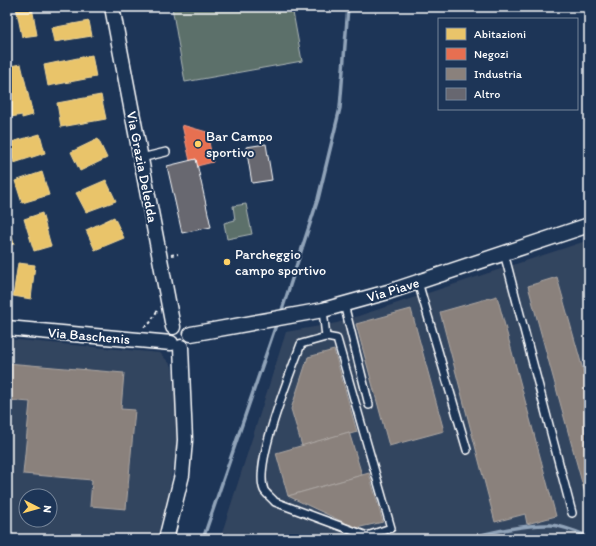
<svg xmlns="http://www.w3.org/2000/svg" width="596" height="546" font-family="Itim,sans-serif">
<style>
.built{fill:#33445e;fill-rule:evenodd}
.green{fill:#5c6f6b;stroke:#aeb7b5}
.homes{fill:#e9c46a;stroke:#f0d697}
.shops{fill:#e76f51;stroke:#ee9a85}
.industry{fill:#8a817c;stroke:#ada7a3}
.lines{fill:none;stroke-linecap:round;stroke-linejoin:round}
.stream{stroke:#90a3b9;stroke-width:3.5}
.building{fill:#676770;stroke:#fff}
.lane-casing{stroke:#fff;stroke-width:10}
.street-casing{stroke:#fff;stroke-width:17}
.path{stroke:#fff;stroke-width:2;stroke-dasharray:3 3;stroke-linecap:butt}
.lane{stroke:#1d3557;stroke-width:7}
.street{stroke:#1d3557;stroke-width:14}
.poi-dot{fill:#ffd166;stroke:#1d3557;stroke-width:1.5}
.labels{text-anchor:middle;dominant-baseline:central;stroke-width:4;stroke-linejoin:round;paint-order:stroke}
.poi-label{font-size:14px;fill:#fff;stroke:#1d3557;text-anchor:start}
.street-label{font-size:14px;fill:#fff;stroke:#1d3557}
</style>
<rect width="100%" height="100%" fill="#1d3557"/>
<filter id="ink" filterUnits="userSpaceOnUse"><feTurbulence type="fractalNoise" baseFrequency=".025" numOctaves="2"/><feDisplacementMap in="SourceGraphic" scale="8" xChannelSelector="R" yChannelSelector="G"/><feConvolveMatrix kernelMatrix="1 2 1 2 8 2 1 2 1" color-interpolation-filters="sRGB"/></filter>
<g filter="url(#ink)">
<!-- built -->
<g class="built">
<path d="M589,240V539H220L286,332L337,323Z"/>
<path d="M7,339L160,353L172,366L179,434L161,539H7ZM26,496H50V520H26Z"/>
</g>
<!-- green -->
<g class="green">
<path d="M172,7H292L302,61L185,82Z"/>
<path d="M246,204L252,234L227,239L224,223L235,220L233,206Z"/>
</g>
<!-- homes -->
<g class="homes">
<path d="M16,7H32L37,35L22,37Z"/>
<path d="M89,21L92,36L54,42L51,28Z"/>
<path d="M92,55L96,77L48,86L44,65Z"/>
<path d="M21,64L33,115L22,118V115L11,117L7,100V70L11,69L10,66Z"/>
<path d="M101,95L106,119L61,127L57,103Z"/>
<path d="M40,134L45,153L14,163L8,143Z"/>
<path d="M98,139L107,158L80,171L71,152Z"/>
<path d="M42,172L49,195L22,203L15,181Z"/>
<path d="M106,180L116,201L86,212L76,193Z"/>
<path d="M42,213L51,246L34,251L24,219Z"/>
<path d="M114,217L124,238L95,250L86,230Z"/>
<path d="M7,227H9L14,244L7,245Z"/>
<path d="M18,263L35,265L31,299L13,296Z"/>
</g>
<!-- shops -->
<path class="shops" d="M182,125L207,132L213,162L197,166L196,159L190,161Z"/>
<!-- industry -->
<g class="industry">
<path d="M557,277L589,391V508L528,286Z"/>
<path d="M497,296L556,516L527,524L525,514L495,522L440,312Z"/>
<path d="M411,309L444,431L389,446L356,324Z"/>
<path d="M334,350L357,432L350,434L349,432L302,446L291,409L308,357Z"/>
<path d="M7,363L124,373L121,409L135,410L126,509L90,506L92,480L23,474L30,402L7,400Z"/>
<path d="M349,432L362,475L288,496L276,453Z"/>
<path d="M369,473L383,522L356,528L288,496Z"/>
<path d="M228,534L257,539H227Z"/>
</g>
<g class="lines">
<!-- stream -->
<g class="stream">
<path d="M281,313L318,199L340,108L348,7"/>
<path d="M203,539L277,322"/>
<path d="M468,539C489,532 528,524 551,525C564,526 577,532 589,537"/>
</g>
</g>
<!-- building -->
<g class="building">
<path d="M266,144L272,180L252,183L246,147Z"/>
<path d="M196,159L211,227L182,233L167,166Z"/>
</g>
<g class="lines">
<!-- lane casing -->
<g class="lane-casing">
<g id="lane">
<path d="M141,158L166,152"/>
<path d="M504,253L572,513"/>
<path d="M418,282L467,450"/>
<path d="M344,304L369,405"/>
<path d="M323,310L326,337L301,344C291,372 253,464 264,490C266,494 272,498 275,502L367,536L391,528L337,339L326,337"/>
</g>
</g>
<!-- street casing -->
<g class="street-casing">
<g id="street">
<path d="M112,7L173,327"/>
<path d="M7,328L171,343"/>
<path d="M191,334L323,310L388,292L589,225"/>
<path d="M166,539L182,475L185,440L181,347"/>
</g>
</g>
<!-- path -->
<g class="path">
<path d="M171,255L178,254"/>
<path d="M144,327L150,323L157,311"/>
</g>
<!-- lane -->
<use href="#lane" class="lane"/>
<!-- street -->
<use href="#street" class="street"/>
</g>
</g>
<!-- markers -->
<g class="poi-dot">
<circle cx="198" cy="144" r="4"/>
<circle cx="227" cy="262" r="4"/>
</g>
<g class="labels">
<!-- poi labels -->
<g class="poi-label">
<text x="206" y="136">Bar Campo<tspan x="206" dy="16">sportivo</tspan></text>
<text x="235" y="254">Parcheggio<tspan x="235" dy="16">campo sportivo</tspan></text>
</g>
<!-- street labels -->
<g class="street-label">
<text transform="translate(142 167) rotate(79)">Via Grazia Deledda</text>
<text transform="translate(393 290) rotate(-17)">Via Piave</text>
<text transform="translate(89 336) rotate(5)">Via Baschenis</text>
</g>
</g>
<!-- margin -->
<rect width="596" height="546" fill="none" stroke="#1d3557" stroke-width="24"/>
<rect x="12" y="12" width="572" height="522" fill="none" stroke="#fff" stroke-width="1.5" filter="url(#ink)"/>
<!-- legend -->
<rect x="438" y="18" width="140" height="92" fill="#1d3557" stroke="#77869a"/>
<rect x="446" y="28" width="20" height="12" fill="#e9c46a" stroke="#77869a"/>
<text x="474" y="38" font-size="12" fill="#ffffff">Abitazioni</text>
<rect x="446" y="48" width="20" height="12" fill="#e76f51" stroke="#77869a"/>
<text x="474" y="58" font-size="12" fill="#ffffff">Negozi</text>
<rect x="446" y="68" width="20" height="12" fill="#8a817c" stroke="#77869a"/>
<text x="474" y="78" font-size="12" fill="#ffffff">Industria</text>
<rect x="446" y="88" width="20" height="12" fill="#676770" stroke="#77869a"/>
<text x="474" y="98" font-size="12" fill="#ffffff">Altro</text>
<!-- north arrow -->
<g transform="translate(38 508) rotate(96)"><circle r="19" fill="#1d3557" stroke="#77869a"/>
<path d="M0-3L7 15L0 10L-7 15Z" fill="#ffd166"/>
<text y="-6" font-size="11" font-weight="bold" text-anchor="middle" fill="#ffffff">N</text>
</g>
</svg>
